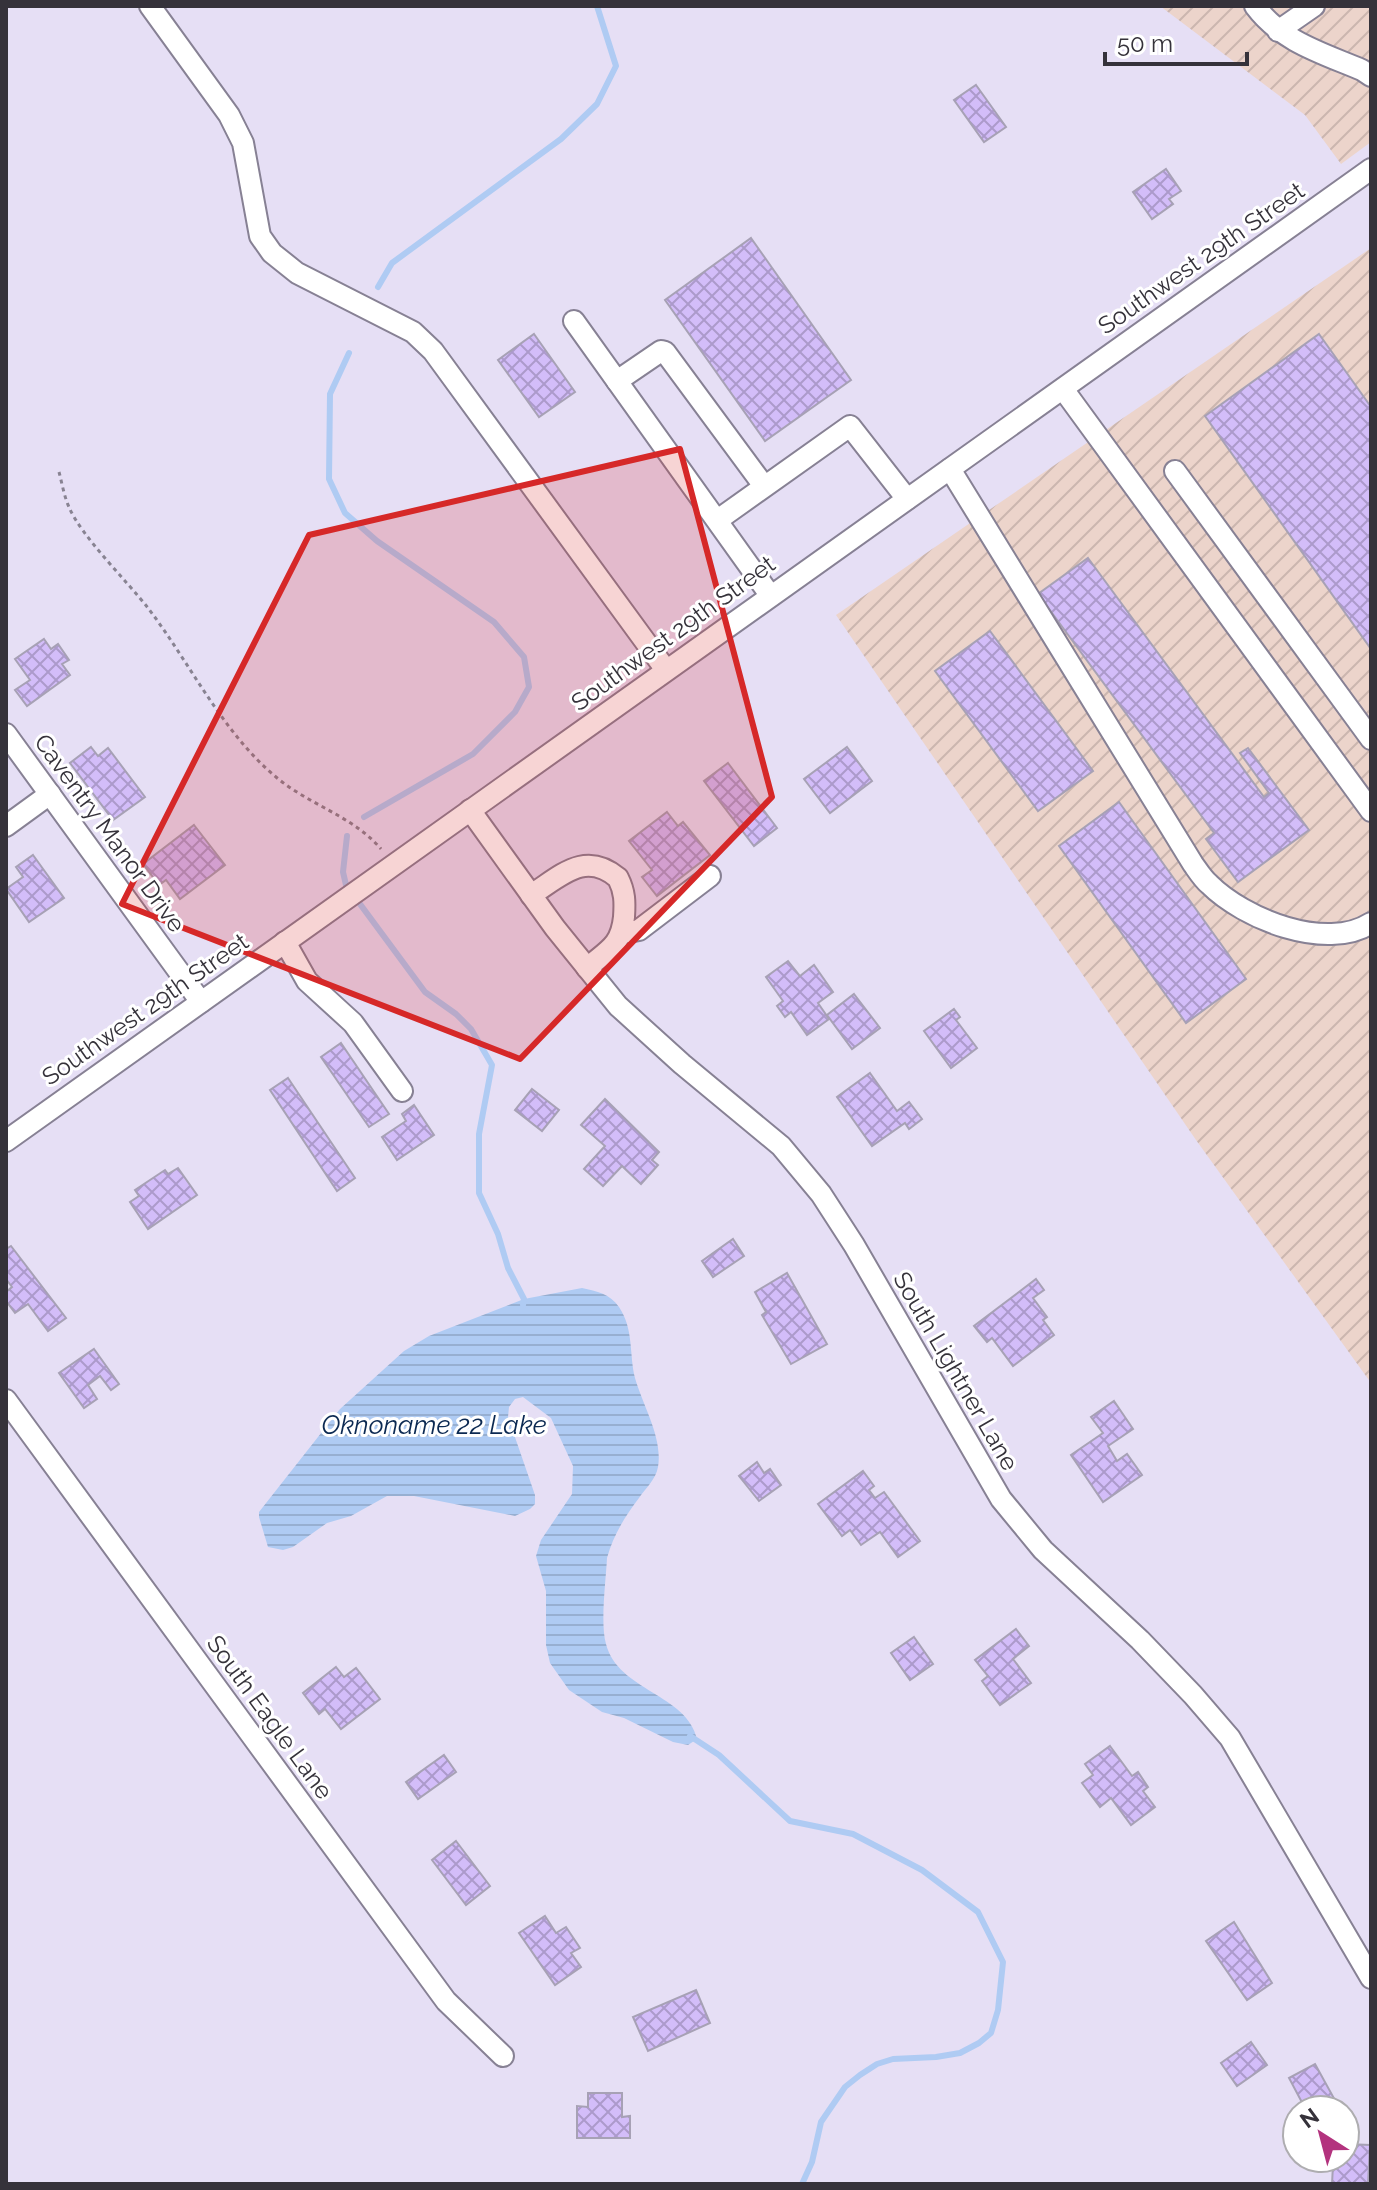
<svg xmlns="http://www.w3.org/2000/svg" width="1377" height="2190" font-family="Raleway,sans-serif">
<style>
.industrial{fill:url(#industrial-furrows)}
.water{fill:url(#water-rules)}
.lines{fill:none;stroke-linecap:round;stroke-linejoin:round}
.stream{stroke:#afcbf3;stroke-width:6}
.building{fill:url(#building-cross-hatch);stroke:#a7a1b5;stroke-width:2}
.minor-casing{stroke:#878194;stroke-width:24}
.path{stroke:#888392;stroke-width:3;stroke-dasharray:4 4;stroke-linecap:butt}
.minor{stroke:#fff;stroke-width:20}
.marked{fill:#d62828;fill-opacity:0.2;stroke:#d62828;stroke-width:6;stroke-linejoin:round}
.labels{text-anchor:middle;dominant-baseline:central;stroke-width:6;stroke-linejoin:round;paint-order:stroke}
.street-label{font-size:24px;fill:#35323a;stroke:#fff}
.water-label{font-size:26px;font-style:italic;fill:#0b2952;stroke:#fff}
</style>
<defs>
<pattern id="industrial-furrows" width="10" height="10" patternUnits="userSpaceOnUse" patternTransform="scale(2)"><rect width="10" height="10" fill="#ecd4cb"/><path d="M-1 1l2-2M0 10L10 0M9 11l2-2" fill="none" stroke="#cbb6af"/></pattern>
<pattern id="water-rules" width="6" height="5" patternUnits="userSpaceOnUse" patternTransform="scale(2)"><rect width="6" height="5" fill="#afcbf3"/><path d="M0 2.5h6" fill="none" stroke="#97afd1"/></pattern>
<pattern id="building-cross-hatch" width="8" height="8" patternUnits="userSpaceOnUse" patternTransform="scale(2)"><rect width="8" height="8" fill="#d3bdf9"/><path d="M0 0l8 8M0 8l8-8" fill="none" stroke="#ac9acb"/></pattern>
</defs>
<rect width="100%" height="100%" fill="#e6dff5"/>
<!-- industrial -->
<g class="industrial">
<path d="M1160,6H1371V142L1341,164L1305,115Z"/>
<path d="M1371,248V1383L1196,1140L836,615Z"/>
</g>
<!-- water -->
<path class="water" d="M582,1288C597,1291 610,1294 619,1307C634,1329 629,1354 635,1378C643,1406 663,1438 658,1467C656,1479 645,1489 639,1498C625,1516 613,1536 607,1558C606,1580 600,1623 606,1644C618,1691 687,1694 697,1739L688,1745L673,1742L624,1718L602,1712L569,1690L550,1663L546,1645V1591L536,1556L541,1540L572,1494L573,1466L551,1418L523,1397L515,1399L509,1407L508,1417L535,1495V1504L530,1509L515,1516L414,1496H387L351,1516L327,1523L293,1547L283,1550L268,1547L259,1517V1512L340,1409L404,1351L429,1336L524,1299Z"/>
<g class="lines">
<!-- stream -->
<g class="stream">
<path d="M378,287L392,263L561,139L597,104L616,66L597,6"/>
<path d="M349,353L330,394L329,479L345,513L377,541L494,622L524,657L529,687L515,712L473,754L364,817"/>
<path d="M346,885L343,872L347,836"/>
<path d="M360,904L425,992L456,1014L471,1029L492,1065L479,1134V1193L498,1234L508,1268L524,1299L523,1305"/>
<path d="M690,1736L719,1755L790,1821L853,1834L922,1870L978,1912L1003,1962L998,2010L991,2033L979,2043L960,2053L936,2057L893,2059L877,2064L860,2075L845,2087L821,2122L812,2162L802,2184"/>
</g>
</g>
<!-- building -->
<g class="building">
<path d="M976,85L1006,127L984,142L954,100Z"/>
<path d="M1166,169L1181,191L1169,199L1173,204L1152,219L1133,192Z"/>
<path d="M751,238L851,380L765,441L665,300Z"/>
<path d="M534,334L575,392L539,417L498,360Z"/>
<path d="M1319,334L1371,407V649L1205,416Z"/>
<path d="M1088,558L1264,797L1269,793L1240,753L1248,748L1309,830L1238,882L1206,839L1214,833L1038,594Z"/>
<path d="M990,631L1093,771L1038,811L935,671Z"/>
<path d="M44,639L51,649L58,644L69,660L62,664L70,675L27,706L15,690L30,680L15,659Z"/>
<path d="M91,747L98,756L108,748L145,797L113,820L70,763Z"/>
<path d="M847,747L872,781L830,813L804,779Z"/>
<path d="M728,763L777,828L754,846L704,781Z"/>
<path d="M1119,802L1246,979L1186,1023L1059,846Z"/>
<path d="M667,812L678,826L683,822L710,855L657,896L642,877L652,870L629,841Z"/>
<path d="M194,825L225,865L180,899L166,880L159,885L143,864Z"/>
<path d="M33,855L64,898L29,922L6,889L23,877L16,867Z"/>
<path d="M788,961L800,976L814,965L833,992L818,1003L829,1019L807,1035L791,1012L785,1017L777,1006L783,1001L766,977Z"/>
<path d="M854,994L880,1028L852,1049L827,1015Z"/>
<path d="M954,1009L960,1017L956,1020L977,1048L951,1068L924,1031Z"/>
<path d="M341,1043L389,1114L369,1127L321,1057Z"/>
<path d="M870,1073L897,1111L909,1102L922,1119L909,1129L905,1123L872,1146L837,1097Z"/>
<path d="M288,1078L355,1178L337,1191L270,1090Z"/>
<path d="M532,1089L559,1110L542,1131L515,1110Z"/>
<path d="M605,1099L659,1152L652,1160L658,1165L641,1184L622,1166L603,1186L584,1169L605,1146L581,1125Z"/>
<path d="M414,1105L434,1135L397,1160L382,1137L406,1121L402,1114Z"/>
<path d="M178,1168L197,1195L148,1229L130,1202L139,1196L135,1190L165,1170L168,1174Z"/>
<path d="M733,1239L744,1256L713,1277L702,1261Z"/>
<path d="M11,1246L66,1318L48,1331L28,1304L15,1313L6,1301V1292L12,1287L6,1279V1249Z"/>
<path d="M787,1273L827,1344L791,1364L762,1315L766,1312L755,1292Z"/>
<path d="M1036,1279L1044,1290L1033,1298L1047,1317L1043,1320L1054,1335L1013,1366L992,1338L987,1342L974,1326Z"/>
<path d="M94,1349L119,1384L111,1390L100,1376L88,1385L97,1399L84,1408L59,1373Z"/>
<path d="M1114,1401L1133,1429L1108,1446L1117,1461L1127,1454L1142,1475L1103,1502L1071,1455L1103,1433L1091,1417Z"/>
<path d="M757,1462L764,1473L770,1469L781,1485L759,1501L739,1476Z"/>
<path d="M863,1471L874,1486L869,1490L875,1498L884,1492L920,1541L898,1557L880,1532L861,1545L850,1530L842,1536L818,1504Z"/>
<path d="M1016,1629L1029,1646L1013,1659L1031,1683L1000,1705L982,1681L988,1676L975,1660Z"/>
<path d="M914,1637L933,1664L910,1680L891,1653Z"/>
<path d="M336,1667L344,1677L356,1668L380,1699L341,1729L325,1709L319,1714L303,1693Z"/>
<path d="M1110,1746L1132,1776L1138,1772L1148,1787L1143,1791L1155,1807L1131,1825L1111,1798L1100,1807L1082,1783L1093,1775L1085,1764Z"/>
<path d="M444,1755L456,1772L418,1799L406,1782Z"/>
<path d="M456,1841L490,1886L466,1905L432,1860Z"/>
<path d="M545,1916L556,1933L566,1927L580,1948L571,1953L581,1967L555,1985L519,1933Z"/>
<path d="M1234,1922L1272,1983L1247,2000L1206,1941Z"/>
<path d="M696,1990L710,2023L648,2051L633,2017Z"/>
<path d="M1251,2042L1267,2065L1237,2086L1221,2063Z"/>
<path d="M1315,2064L1336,2102L1322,2110H1306L1289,2078Z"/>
<path d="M588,2093H622V2117L630,2116V2138H577V2106L588,2107Z"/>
<path d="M1345,2144L1370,2145L1368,2184H1332L1333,2165H1341L1342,2158H1345Z"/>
</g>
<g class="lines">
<!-- minor casing -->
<g class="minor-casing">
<g id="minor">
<path d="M150,6L229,115L243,143L260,236L272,253L297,273L413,332L433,351L666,670"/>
<path d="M1255,6C1282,42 1322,53 1362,70L1371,76"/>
<path d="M1278,31L1314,6"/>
<path d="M574,321L770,595"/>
<path d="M617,381L661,351L665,352L764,486"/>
<path d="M1063,389L1371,811"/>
<path d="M950,469L1193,864C1198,871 1203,879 1209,884C1244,919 1326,952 1371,923"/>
<path d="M1175,471L1371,739"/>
<path d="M719,519L850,426L907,499"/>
<path d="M6,734L201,1002"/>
<path d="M470,810L555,928L618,1006L682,1064L781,1146L821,1194L854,1245L1001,1499L1043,1550L1140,1640L1193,1695L1230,1738L1371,1978"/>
<path d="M6,826L50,794"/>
<path d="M531,895C561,876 585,850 618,878C625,892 625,902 624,917C621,946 608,950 587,968"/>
<path d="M623,933L639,930L710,876"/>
<path d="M285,942L307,981L353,1023L402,1091"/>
<path d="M6,1141L1371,169"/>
<path d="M6,1400L446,2001L503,2056"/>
</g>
</g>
<!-- path -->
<path class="path" d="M59,472C62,483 64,496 69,507C81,536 127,581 148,608C190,663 222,732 276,777C309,805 353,816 381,849"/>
<!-- minor -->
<use href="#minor" class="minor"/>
</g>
<!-- marked area -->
<path class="marked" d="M680,449L772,797L520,1059L122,904L309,535Z"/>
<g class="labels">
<!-- street labels -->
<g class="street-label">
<text transform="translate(1201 258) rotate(-35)">Southwest 29th Street</text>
<text transform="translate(673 633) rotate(-36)">Southwest 29th Street</text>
<text transform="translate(110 833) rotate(54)">Caventry Manor Drive</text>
<text transform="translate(145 1009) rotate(-35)">Southwest 29th Street</text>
<text transform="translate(956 1371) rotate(60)">South Lightner Lane</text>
<text transform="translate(270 1717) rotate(54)">South Eagle Lane</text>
</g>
<!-- water labels -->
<g class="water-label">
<text x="434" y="1425">Oknoname 22 Lake</text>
</g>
</g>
<!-- border -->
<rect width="1377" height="2190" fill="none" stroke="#35323a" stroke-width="16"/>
<!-- north arrow -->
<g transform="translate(1321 2134) rotate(324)"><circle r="38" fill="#ffffff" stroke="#aeadb0" stroke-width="2"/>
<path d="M0-6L14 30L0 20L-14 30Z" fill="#b3337e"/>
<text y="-12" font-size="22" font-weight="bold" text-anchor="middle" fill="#35323a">N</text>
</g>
<!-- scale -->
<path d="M1105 52v12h142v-12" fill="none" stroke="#35323a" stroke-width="4"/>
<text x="1117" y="52" font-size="24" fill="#35323a" stroke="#ffffff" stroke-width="6" paint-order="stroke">50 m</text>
</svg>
